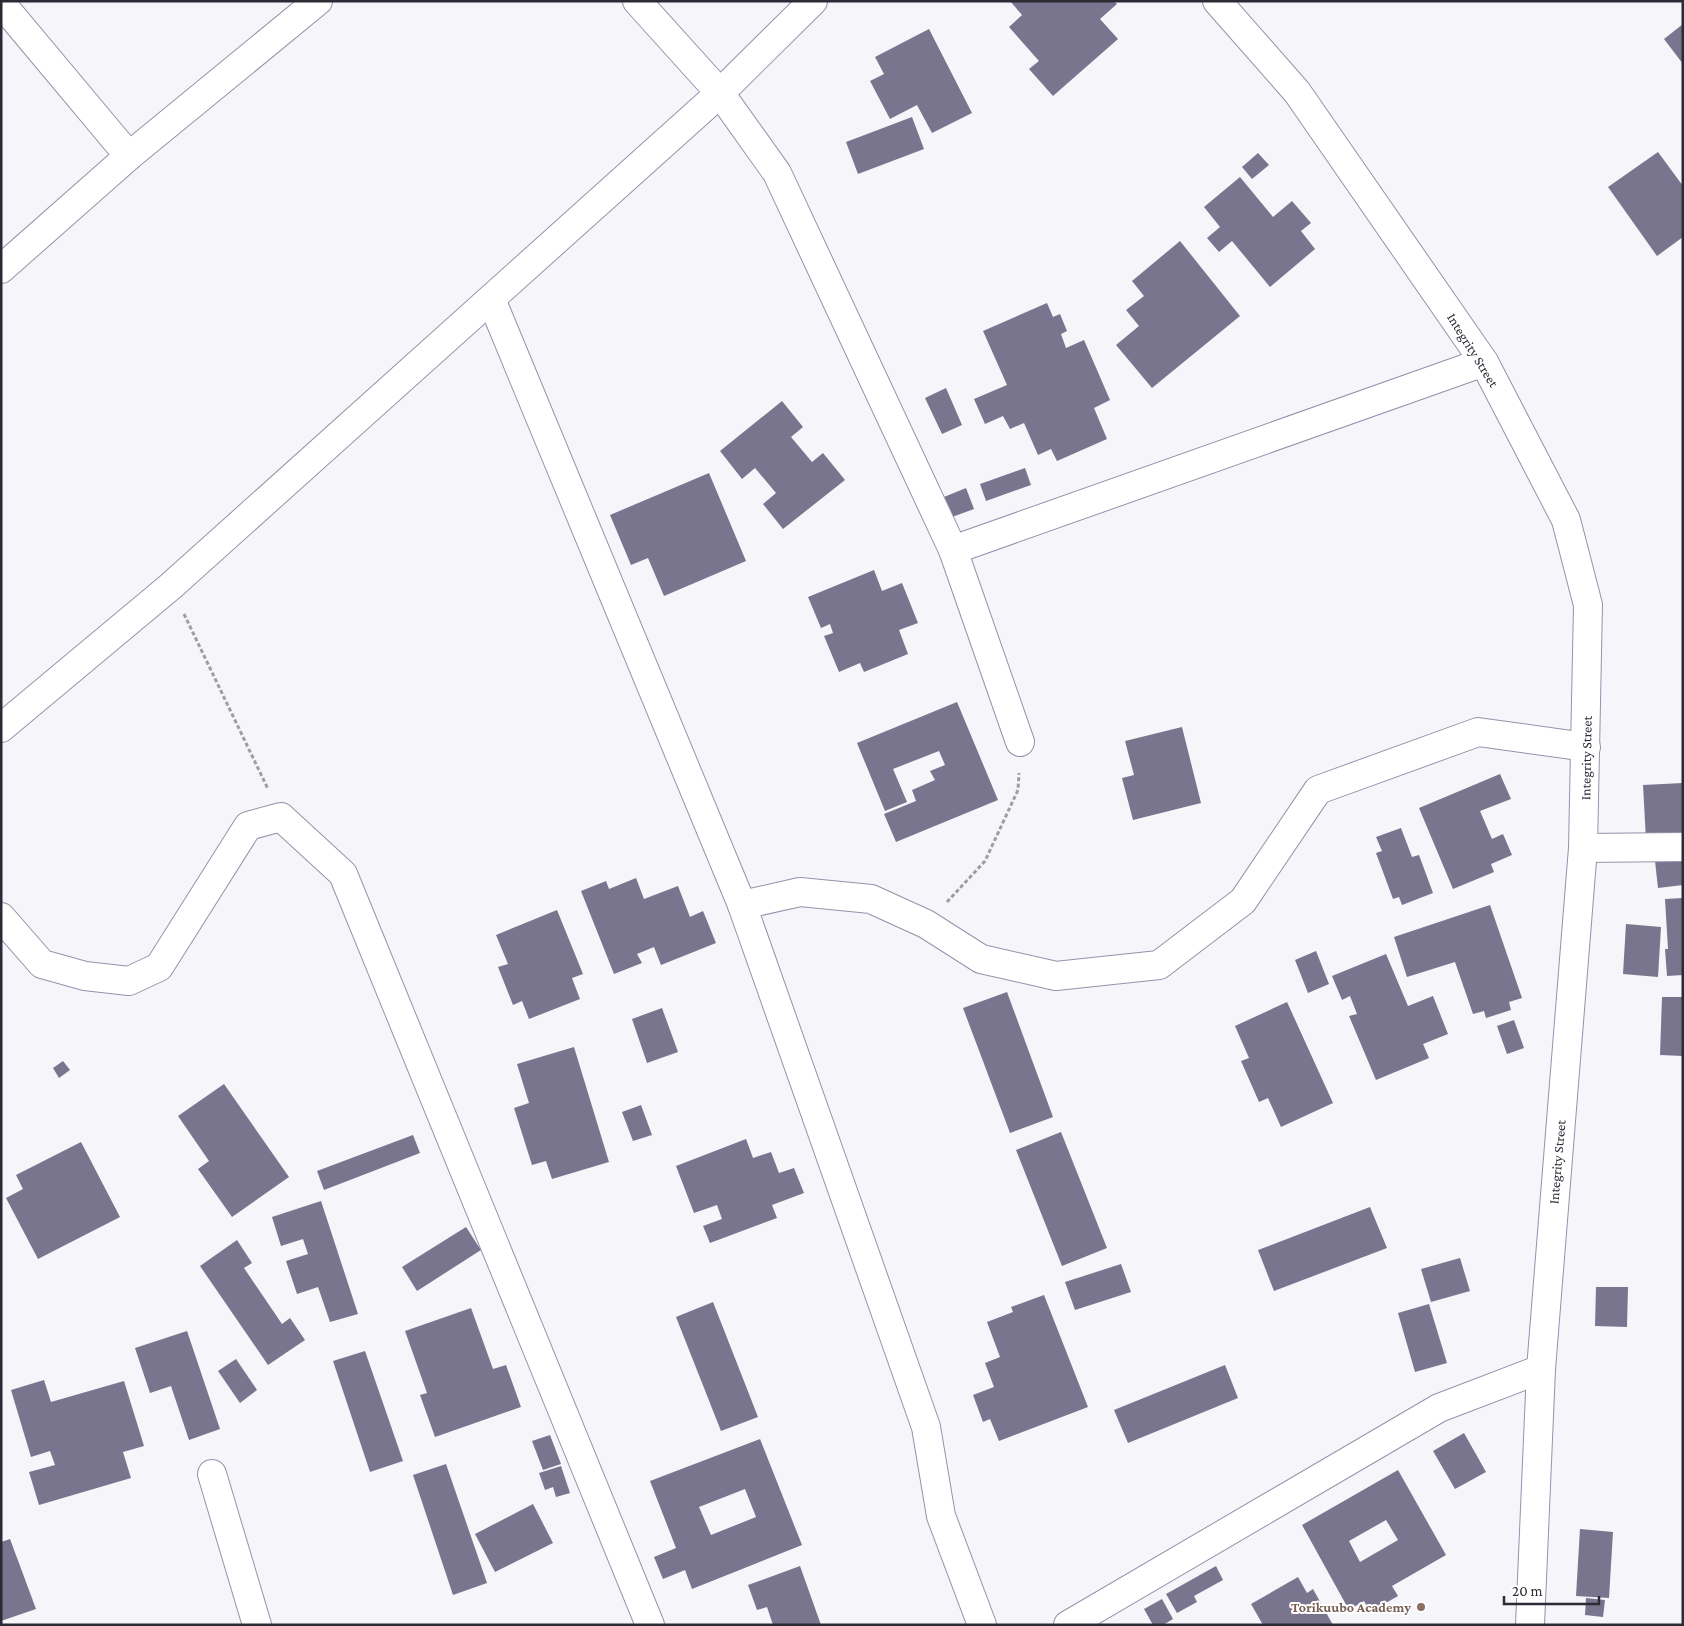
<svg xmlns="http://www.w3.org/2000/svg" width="1684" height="1626" font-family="'Crimson Pro',serif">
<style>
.building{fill:#79758e;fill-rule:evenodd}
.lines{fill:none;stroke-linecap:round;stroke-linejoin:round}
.minor-casing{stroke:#9692ac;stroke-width:30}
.path{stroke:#9e9da5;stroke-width:3;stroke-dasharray:4 2.5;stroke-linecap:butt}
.minor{stroke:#fff;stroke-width:28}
.education-dot{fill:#8d6e63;stroke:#fff;stroke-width:2}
.labels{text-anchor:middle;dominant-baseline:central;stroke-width:4;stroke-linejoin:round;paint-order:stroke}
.street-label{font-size:14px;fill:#2c2a35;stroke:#fff}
.education-label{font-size:14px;font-weight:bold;fill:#785e54;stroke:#fff;text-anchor:end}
</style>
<rect width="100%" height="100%" fill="#f5f5fa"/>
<!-- building -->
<g class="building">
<path d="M1010,1H1114L1117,4L1100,19L1118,39L1053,96L1029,69L1039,61L1009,27L1022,15Z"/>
<path d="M1683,24V64L1664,39Z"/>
<path d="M929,29L972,113L932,133L917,105L890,119L870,81L884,74L875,57Z"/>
<path d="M912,117L924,149L858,174L846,142Z"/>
<path d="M1658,152L1683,186V237L1657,256L1608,187Z"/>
<path d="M1258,153L1269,165L1252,179L1242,167Z"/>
<path d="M1240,177L1273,217L1292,201L1311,223L1301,231L1315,249L1270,287L1232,241L1219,252L1207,238L1220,227L1204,207Z"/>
<path d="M1180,241L1240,316L1152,388L1116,345L1139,326L1126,310L1144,296L1132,281Z"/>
<path d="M1047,303L1053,317L1060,314L1067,331L1061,334L1066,348L1084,340L1110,400L1094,408L1107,439L1057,461L1051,449L1038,455L1024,423L1010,429L1003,416L985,424L974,399L1007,385L983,331Z"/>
<path d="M946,388L962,425L942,434L925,398Z"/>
<path d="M782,401L803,427L791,437L812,462L823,453L845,480L783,529L763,504L776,493L755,468L742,479L720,451Z"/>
<path d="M1025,468L1031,485L986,501L980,484Z"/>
<path d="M709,473L746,561L664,596L648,558L631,565L610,515Z"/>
<path d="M966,488L974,509L952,517L944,497Z"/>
<path d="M874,570L882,591L902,583L918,623L899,630L908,654L864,672L860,663L839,672L824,636L833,633L830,624L821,628L808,597Z"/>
<path d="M957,702L998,800L896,842L884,814L916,801L912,790L935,780L930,771L945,765L939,751L893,769L907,802L885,811L857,743Z"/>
<path d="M1182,727L1201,803L1133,820L1122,778L1134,775L1125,741Z"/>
<path d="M1500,774L1511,799L1480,811L1492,839L1503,834L1512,855L1491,864L1494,872L1453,889L1419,808Z"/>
<path d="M1683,783V839L1646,840L1643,785Z"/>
<path d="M1401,828L1412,857L1419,855L1433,893L1402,905L1399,897L1393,899L1376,853L1382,851L1376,837Z"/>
<path d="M1682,859L1683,885L1658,888L1655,861Z"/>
<path d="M636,878L644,899L678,886L690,917L703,911L716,943L661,965L654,947L637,954L642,963L614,974L581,891L606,881L609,889Z"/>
<path d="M1683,898V975L1667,976L1665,949H1668L1665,899Z"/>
<path d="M1490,905L1522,998L1509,1002L1511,1010L1486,1018L1484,1011L1473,1014L1455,962L1407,977L1394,937Z"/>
<path d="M557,910L583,974L572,978L580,999L529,1019L522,1001L513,1005L498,967L508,964L496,935Z"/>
<path d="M1626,924L1661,927L1658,977L1623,974Z"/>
<path d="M1316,951L1329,984L1308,993L1295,960Z"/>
<path d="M1386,954L1408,1006L1433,996L1448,1034L1423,1044L1429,1058L1376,1080L1349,1016L1357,1014L1350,996L1342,1000L1332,976Z"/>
<path d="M1007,992L1053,1117L1010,1133L963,1008Z"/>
<path d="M1662,997H1683V1056L1660,1055Z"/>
<path d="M1287,1002L1333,1103L1281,1127L1268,1098L1259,1102L1241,1061L1249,1058L1235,1026Z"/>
<path d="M662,1008L678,1052L647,1063L632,1019Z"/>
<path d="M1514,1020L1524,1048L1507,1054L1497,1026Z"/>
<path d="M574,1047L609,1162L552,1179L546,1161L532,1165L514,1108L529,1103L517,1064Z"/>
<path d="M63,1061L70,1070L59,1078L53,1068Z"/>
<path d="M224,1084L289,1177L232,1217L198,1169L209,1161L178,1116Z"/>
<path d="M641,1105L652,1135L633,1141L622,1112Z"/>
<path d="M1061,1132L1107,1248L1062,1266L1016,1150Z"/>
<path d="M413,1135L420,1153L324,1190L317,1171Z"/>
<path d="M746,1139L753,1158L771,1152L779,1173L794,1168L804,1193L772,1205L777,1218L710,1243L703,1226L722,1219L717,1205L694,1213L676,1166Z"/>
<path d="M81,1142L120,1217L38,1259L6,1198L23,1189L16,1175Z"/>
<path d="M321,1201L358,1314L330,1322L318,1287L297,1294L286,1261L308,1254L303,1239L281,1246L272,1217Z"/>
<path d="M1370,1207L1387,1248L1274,1291L1258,1250Z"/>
<path d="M466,1227L481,1250L417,1291L402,1267Z"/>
<path d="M237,1240L252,1263L244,1268L282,1324L290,1318L305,1340L268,1365L200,1266Z"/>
<path d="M1460,1258L1470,1291L1431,1302L1421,1269Z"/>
<path d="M1121,1264L1131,1292L1075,1310L1065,1282Z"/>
<path d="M1596,1287H1628L1627,1327L1595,1326Z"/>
<path d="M1044,1295L1088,1407L999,1441L990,1419L983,1422L973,1395L994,1387L985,1363L1000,1357L987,1322L1013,1312L1011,1307Z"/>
<path d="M713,1302L758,1417L721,1431L676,1317Z"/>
<path d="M1429,1304L1447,1363L1415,1372L1398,1313Z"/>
<path d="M471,1308L493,1369L506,1365L521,1407L435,1437L420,1395L427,1393L405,1331Z"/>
<path d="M187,1331L220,1429L189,1440L171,1386L150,1393L135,1348Z"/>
<path d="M365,1351L403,1461L370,1472L333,1361Z"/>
<path d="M236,1359L257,1390L240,1403L218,1371Z"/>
<path d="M1225,1365L1238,1398L1128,1443L1114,1410Z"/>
<path d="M44,1380L51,1402L124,1381L144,1446L123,1452L131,1478L39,1505L29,1472L55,1465L50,1451L31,1457L11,1390Z"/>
<path d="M1464,1433L1486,1472L1455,1489L1433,1451Z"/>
<path d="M550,1435L561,1464L543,1470L532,1441Z"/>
<path d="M760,1439L802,1545L692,1589L685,1570L663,1579L654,1557L676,1548L650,1481ZM745,1489L756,1517L711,1535L699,1507Z"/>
<path d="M446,1464L487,1583L453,1595L413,1475Z"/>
<path d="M561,1466L570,1493L556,1497L553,1487L545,1490L539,1473Z"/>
<path d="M1398,1470L1446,1555L1392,1586L1398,1596L1370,1612L1364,1601L1349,1610L1302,1525ZM1386,1520L1398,1540L1360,1562L1349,1541Z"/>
<path d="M533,1504L553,1543L495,1572L475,1534Z"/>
<path d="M1580,1529L1613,1532L1609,1598L1576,1596Z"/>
<path d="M10,1539L36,1609L1,1621V1542Z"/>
<path d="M800,1566L821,1625H773L767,1607L757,1610L748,1585Z"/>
<path d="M1216,1566L1223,1580L1194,1596L1197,1602L1177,1613L1166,1594Z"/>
<path d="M1298,1577L1307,1593L1313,1589L1333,1625H1263L1251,1604Z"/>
<path d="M1586,1598L1605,1600L1603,1617L1585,1615Z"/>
<path d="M1162,1599L1173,1619L1163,1625H1153L1144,1609Z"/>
</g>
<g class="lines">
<!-- minor casing -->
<g class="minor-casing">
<g id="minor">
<path d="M637,1L720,93L777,173L953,550L1020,742"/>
<path d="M1217,1L1297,92L1484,362L1566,520L1588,605L1583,848L1541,1369L1530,1625"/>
<path d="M1,3L129,156L318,1"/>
<path d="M1,269L129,156"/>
<path d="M491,299L742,905L926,1427L941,1516L982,1625"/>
<path d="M953,550L1484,362"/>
<path d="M1,728L171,586L720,93L813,1"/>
<path d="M1583,848L1683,847"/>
<path d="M742,905L800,892L871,899L926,924L981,959L1056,976L1159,965L1243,901L1318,790L1478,732L1586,747"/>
<path d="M1,917L42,964L85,976L129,981L159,967L248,826L281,817L343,874L650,1625"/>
<path d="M212,1474L257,1625"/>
<path d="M1068,1625L1439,1408L1541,1369"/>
</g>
</g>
<!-- path -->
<g class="path">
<path d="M184,614L268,789"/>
<path d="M947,902L985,861L1018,790L1019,773"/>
</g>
<!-- minor -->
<use href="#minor" class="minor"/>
</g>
<!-- markers -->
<circle class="education-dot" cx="1421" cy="1607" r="5"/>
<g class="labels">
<!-- street labels -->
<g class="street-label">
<text transform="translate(1473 350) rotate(58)">Integrity Street</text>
<text transform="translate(1586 758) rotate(-89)">Integrity Street</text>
<text transform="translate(1557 1162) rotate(-85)">Integrity Street</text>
</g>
<!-- education labels -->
<g class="education-label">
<text x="1411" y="1607">Torikuubo Academy</text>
</g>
</g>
<!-- border -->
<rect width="1684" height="1626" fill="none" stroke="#2c2a35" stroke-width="5"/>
<!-- scale -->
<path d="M1504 1596v8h95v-8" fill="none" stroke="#2c2a35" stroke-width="2.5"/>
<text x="1512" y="1596" font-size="15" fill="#2c2a35" stroke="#ffffff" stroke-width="4" paint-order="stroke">20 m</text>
</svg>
